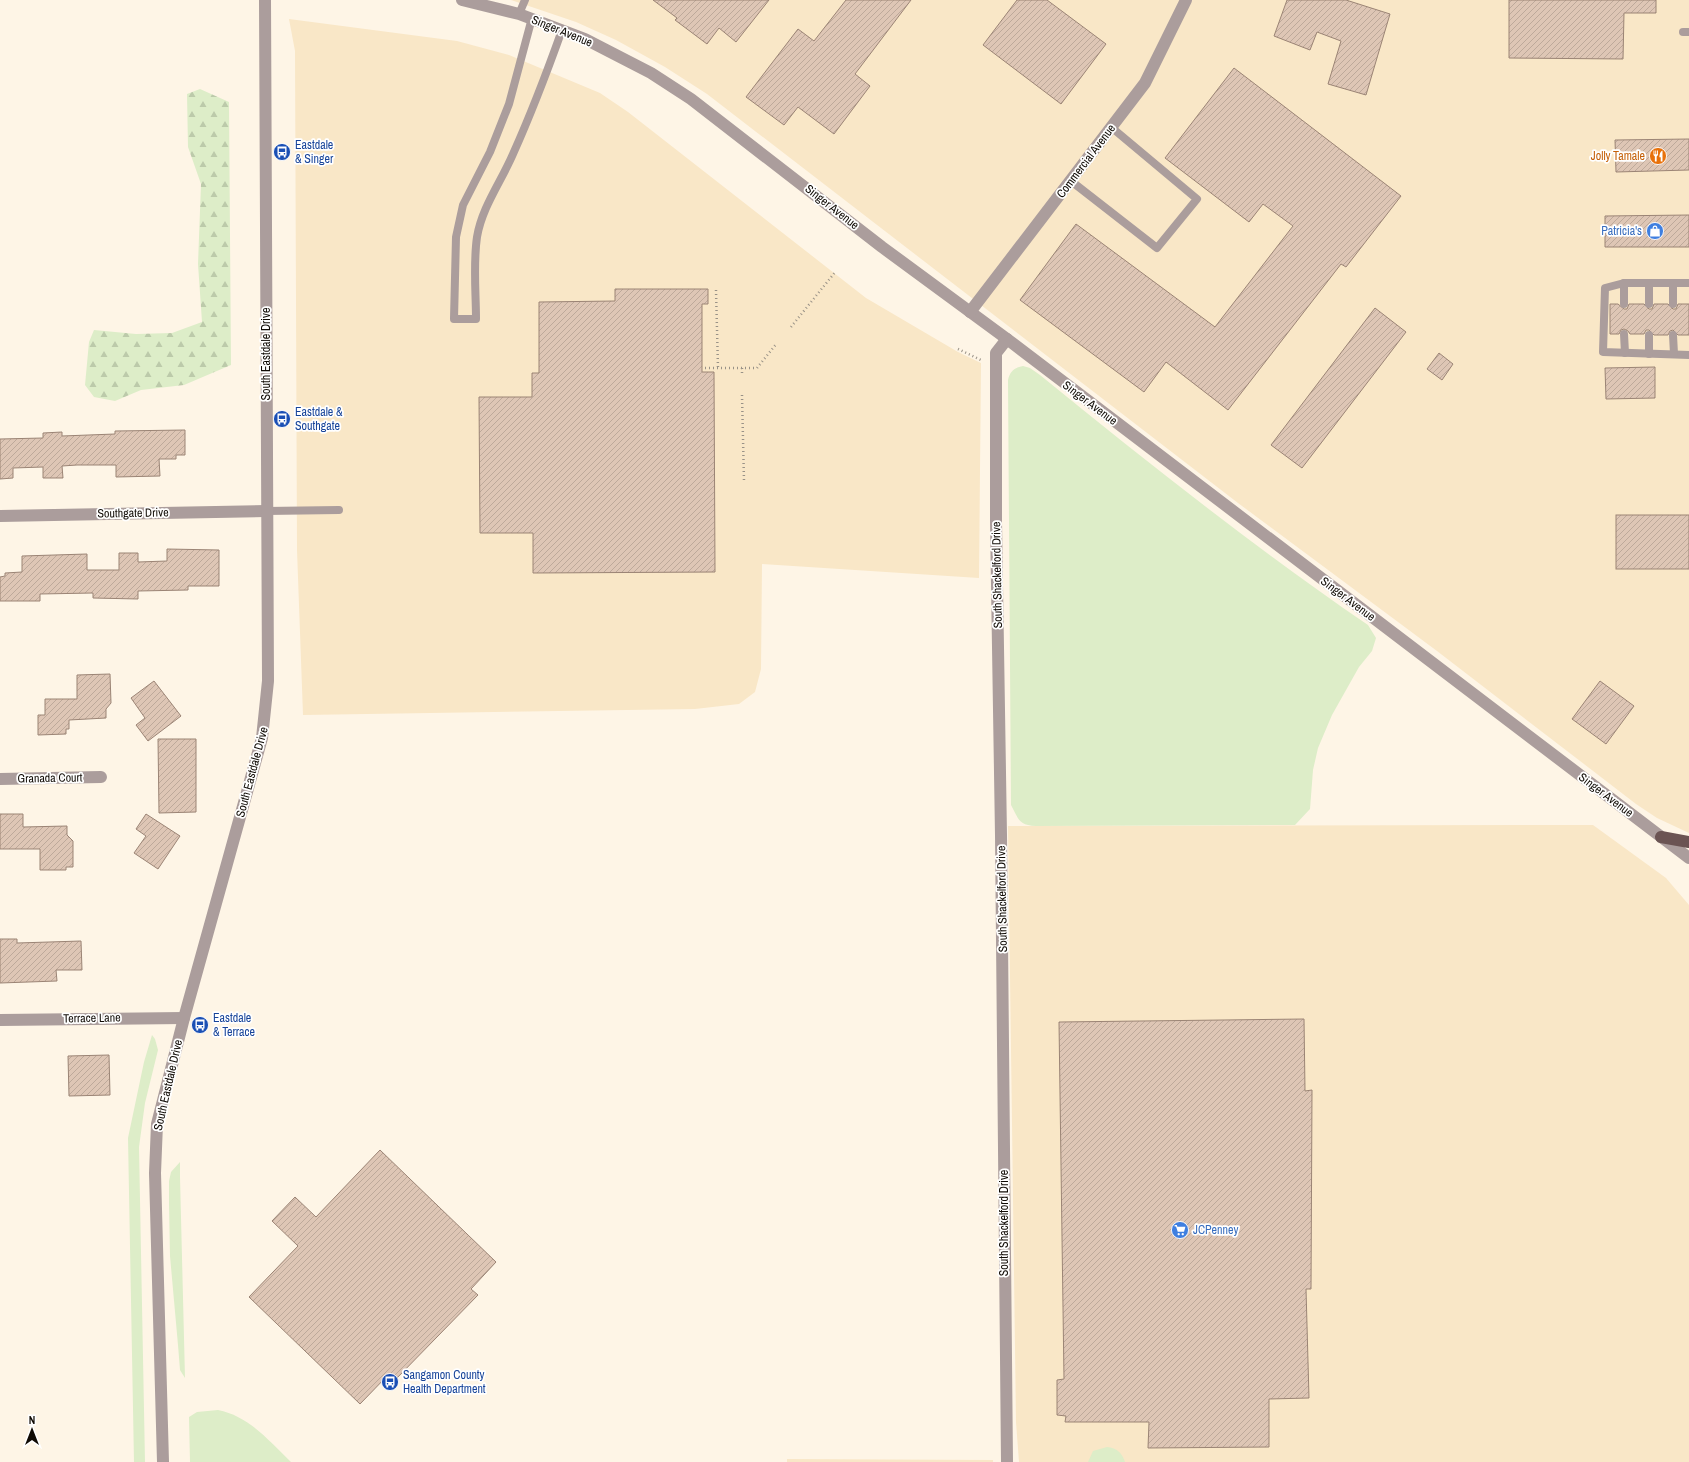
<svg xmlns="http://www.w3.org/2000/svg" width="1689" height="1462" font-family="'Archivo Narrow',sans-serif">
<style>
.built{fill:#f9e7c7}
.green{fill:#ddedc8}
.forest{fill:url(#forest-firs)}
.building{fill:url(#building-hatch);stroke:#9b8475}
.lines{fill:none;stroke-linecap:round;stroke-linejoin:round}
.path{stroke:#999287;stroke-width:2.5;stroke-dasharray:1 3;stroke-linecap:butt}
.lane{stroke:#ab9d9c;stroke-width:8}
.street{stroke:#ab9d9c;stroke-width:12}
.primary{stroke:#6b5453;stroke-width:12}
.labels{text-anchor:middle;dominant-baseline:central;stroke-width:3.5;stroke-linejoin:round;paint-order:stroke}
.street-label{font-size:12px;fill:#0f0a04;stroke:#fff}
.transit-label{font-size:12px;fill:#164399;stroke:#fff;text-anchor:start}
.food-label{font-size:12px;fill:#c56008;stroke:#fff;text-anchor:end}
.shop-label{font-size:12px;fill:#366cbe;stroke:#fff;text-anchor:end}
</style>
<defs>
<pattern id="forest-firs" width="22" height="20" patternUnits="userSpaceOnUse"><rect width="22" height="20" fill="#ddedc8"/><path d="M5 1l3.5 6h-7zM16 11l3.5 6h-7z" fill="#bccaaa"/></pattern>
<pattern id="building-hatch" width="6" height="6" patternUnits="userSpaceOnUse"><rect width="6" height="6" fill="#dec6b5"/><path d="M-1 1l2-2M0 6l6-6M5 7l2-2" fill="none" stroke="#bda99a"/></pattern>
</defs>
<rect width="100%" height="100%" fill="#fef5e6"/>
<!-- built -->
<g class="built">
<path d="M511,0H1689V833L1657,818L1636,804L1437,651L1238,503L707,94L665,67L616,40L576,22Z"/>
<path d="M289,19L457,41L509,55L600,93L628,112L866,298L958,352L981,363L979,578L762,564L761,669L755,692L739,704L695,709L303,715L297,550L295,51Z"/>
<path d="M1593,825L1666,878L1689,905V1462H1019L1016,1422L1008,826Z"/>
<path d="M787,1459L993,1460V1462H787Z"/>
</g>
<!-- green -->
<g class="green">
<path d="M1023,366L1030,368L1040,375C1147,462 1254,547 1368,625L1376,638L1372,651L1359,667L1332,715L1318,748L1313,770L1310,809L1295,825L1036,826C1019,825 1019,820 1011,805L1008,380C1010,371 1014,368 1023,366Z"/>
<path d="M152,1035L155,1039L158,1050L145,1103L139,1147L145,1462H134L128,1138L144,1062Z"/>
<path d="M180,1162V1177L185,1378L180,1370L178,1345L170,1256L169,1203V1181L171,1172Z"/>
<path d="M218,1410C249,1416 269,1441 291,1462H190L189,1417L197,1412Z"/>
<path d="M1107,1447C1117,1448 1122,1453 1125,1462H1088L1093,1451Z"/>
</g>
<!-- forest -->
<path class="forest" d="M200,89L229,102L231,365L184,385L141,390L115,401L94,397L85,385L89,342L94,330L136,334L172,333L202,322L198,264L201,184L188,147L187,94Z"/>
<!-- building -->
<g class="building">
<path d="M653,0H769L736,42L719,28L707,44L675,20L677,18Z"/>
<path d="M846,0H911L855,74L870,86L834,134L798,107L784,125L746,97L798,29L814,41Z"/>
<path d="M1017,0H1047L1106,44L1061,104L983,45Z"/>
<path d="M1287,0H1346L1390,14L1366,95L1328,84L1341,41L1317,32L1310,50L1274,36Z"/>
<path d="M1509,0H1656V13H1624L1623,59L1509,58Z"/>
<path d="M1234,68L1401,196L1346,267L1341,264L1228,410L1166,362L1144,392L1020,300L1076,224L1215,327L1293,226L1263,204L1249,222L1165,158Z"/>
<path d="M1689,139V170L1616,172L1615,140Z"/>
<path d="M1689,215V247H1605V216Z"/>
<path d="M615,289H708V304H702V372H714L715,572L533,573V533H480L479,397H532V373H539V302L615,301Z"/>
<path d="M1610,304H1618L1624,309H1627L1629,304H1644L1649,309H1652L1654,304H1668L1673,309H1676L1678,304H1689V335H1678L1673,330L1670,331L1668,335H1654L1649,330H1646L1644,334H1630L1628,331L1624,329L1621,330L1619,334H1610Z"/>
<path d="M1375,308L1406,332L1302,468L1271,445Z"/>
<path d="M1439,353L1453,364L1442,380L1427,369Z"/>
<path d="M1655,367V398L1606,399L1605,368Z"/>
<path d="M185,430V455H176V459H159L160,476L116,477V465H77L62,466L63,478H43V467L13,468V478L0,479V439L43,438V433L62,432V436L115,434V431Z"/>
<rect x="1616" y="515" width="73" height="54"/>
<path d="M167,549L219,550V586H188V590L138,591V599L93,598V593L40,594V601H0V577L5,576V573L22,572V556L87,554V570H119V553H138V562L167,561Z"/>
<path d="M110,674L111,703L106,709V718L69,720V729H66V734L38,735V715H45V699H77V675Z"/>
<path d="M154,681L181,716L148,741L136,725L145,718L131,698Z"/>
<path d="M1600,681L1634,706L1606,744L1572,719Z"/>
<path d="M158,739H196V812L159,813Z"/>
<path d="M0,814H23V827L67,826V835L73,841V867H66V870H40V849H0Z"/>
<path d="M146,814L180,836L158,869L134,853L146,836L136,829Z"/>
<path d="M0,939H17V943L81,941L82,970H56L57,981L0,983Z"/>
<path d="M1304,1019L1305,1091L1312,1090L1311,1289H1306L1309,1398L1269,1399V1447L1148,1448L1149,1422H1065L1066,1416L1057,1415V1380L1064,1379L1059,1022Z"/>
<path d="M109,1055L110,1095L69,1096L68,1056Z"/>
<path d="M380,1150L496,1262L471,1289L478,1295L395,1380L389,1374L360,1404L249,1297L298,1246L272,1221L295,1197L316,1217Z"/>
</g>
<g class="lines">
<!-- path -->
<g class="path">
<path d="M716,290L718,368"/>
<path d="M791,327L836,271"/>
<path d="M958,349L983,361"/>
<path d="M705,368H757L777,343"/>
<path d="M742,368V376"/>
<path d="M742,395L744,481"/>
</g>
<!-- lane -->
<g class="lane">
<path d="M519,14L525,0"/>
<path d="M532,18L509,104L490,152L463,205L456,237L454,319H476C476,293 473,264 477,237C482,207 501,182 513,154C531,114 547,72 562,30"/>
<path d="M1683,32H1689"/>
<path d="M1071,181L1157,248L1197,199L1111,127"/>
<path d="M1624,283V304"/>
<path d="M1649,283V304"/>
<path d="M1673,283V304"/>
<path d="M1689,283H1624L1605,288L1603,352L1689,355"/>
<path d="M1624,334L1625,353"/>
<path d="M1649,335V354"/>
<path d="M1673,335L1674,354"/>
<path d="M266,511L339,510"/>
</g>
<!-- street -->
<g class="street">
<path d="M462,0L519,14L585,39L651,73L691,99L882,247L1007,339L1689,858"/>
<path d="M970,312L1145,83L1186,0"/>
<path d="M1007,339L996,353V522L1001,835L1007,1462"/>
<path d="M0,516L266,511"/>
<path d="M0,779L101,777"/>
<path d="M0,1020L184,1018"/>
<path d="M163,1462L155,1173L157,1124L184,1018L262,738L268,681L265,0"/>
</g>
<!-- primary -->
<path class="primary" d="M1661,837L1689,842"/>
</g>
<!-- icons -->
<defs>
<g id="bus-disc" transform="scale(0.9)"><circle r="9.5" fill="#1a4fb4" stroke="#fff"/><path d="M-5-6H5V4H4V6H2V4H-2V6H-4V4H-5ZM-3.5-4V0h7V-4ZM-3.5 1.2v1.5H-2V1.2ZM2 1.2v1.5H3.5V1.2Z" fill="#fff"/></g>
<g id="restaurant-disc" transform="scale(0.9)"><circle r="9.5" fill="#e8710a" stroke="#fff"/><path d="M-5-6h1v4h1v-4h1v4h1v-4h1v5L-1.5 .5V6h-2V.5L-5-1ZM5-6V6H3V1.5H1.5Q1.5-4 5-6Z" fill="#fff"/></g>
<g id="shop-disc" transform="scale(0.9)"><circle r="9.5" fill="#3f7fe0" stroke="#fff"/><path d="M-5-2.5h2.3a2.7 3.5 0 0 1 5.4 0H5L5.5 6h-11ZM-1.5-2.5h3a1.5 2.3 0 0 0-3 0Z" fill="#fff"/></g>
<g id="supermarket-disc" transform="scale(0.9)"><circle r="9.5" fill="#3f7fe0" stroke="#fff"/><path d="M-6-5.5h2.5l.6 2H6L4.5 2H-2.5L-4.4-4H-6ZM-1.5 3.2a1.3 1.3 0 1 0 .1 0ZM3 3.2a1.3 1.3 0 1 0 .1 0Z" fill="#fff"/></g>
</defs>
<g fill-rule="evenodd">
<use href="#bus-disc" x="282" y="152"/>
<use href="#restaurant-disc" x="1658" y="156"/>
<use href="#shop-disc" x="1655" y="231"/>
<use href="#bus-disc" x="282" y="419"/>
<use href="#bus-disc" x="200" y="1025"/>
<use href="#supermarket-disc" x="1180" y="1230"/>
<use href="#bus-disc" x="390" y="1382"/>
</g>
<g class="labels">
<!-- street labels -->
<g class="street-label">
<text transform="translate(562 31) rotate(22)">Singer Avenue</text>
<text transform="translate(1086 161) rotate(-53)">Commercial Avenue</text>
<text transform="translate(832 207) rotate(38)">Singer Avenue</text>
<text transform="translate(266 354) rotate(-90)">South Eastdale Drive</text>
<text transform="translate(1090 403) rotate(37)">Singer Avenue</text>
<text transform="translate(133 513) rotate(-1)">Southgate Drive</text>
<text transform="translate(997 575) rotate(-91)">South Shackelford Drive</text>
<text transform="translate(1348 599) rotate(37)">Singer Avenue</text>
<text transform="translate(252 772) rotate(-75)">South Eastdale Drive</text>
<text transform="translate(50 778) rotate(-1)">Granada Court</text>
<text transform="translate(1606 795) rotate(37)">Singer Avenue</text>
<text transform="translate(1002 899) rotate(-91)">South Shackelford Drive</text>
<text transform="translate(92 1018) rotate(-1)">Terrace Lane</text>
<text transform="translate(168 1085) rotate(-77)">South Eastdale Drive</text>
<text transform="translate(1004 1223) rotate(-90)">South Shackelford Drive</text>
</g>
<!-- transit labels -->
<g class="transit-label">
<text x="295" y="145">Eastdale<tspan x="295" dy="14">&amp; Singer</tspan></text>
<text x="295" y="412">Eastdale &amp;<tspan x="295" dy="14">Southgate</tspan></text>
<text x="213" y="1018">Eastdale<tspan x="213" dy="14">&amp; Terrace</tspan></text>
<text x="403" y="1375">Sangamon County<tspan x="403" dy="14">Health Department</tspan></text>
</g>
<!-- food labels -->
<g class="food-label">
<text x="1645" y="156">Jolly Tamale</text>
</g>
<!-- shop labels -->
<g class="shop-label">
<text x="1642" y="231">Patricia's</text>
<text x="1193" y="1230" text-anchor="start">JCPenney</text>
</g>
</g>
<!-- north arrow -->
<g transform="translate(32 1430)" stroke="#ffffff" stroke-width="3" paint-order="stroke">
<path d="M0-3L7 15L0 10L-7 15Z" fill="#0f0a04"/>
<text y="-6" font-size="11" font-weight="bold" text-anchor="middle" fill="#0f0a04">N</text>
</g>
</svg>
